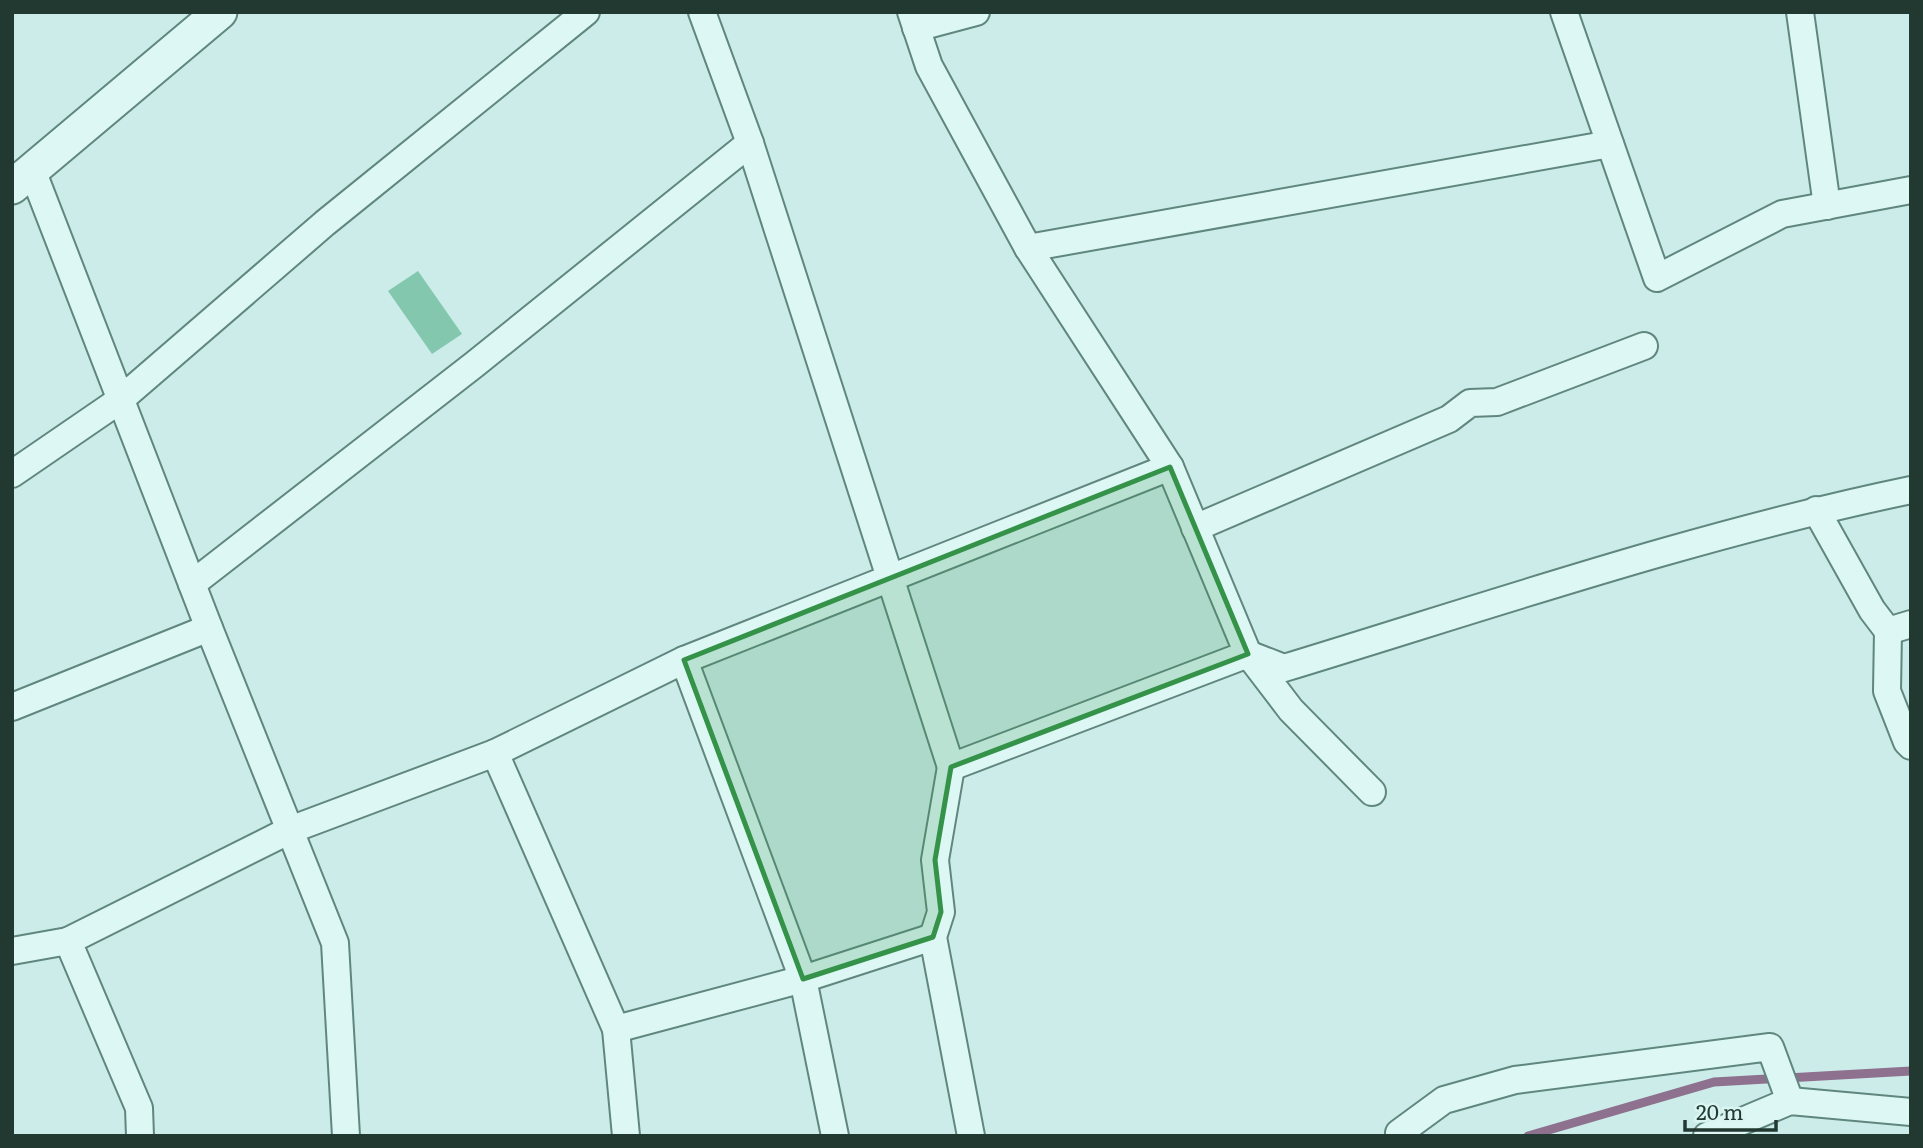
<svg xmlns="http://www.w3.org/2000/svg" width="1923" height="1148" font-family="Literata,serif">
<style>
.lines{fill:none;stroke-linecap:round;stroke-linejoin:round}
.stream{stroke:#8e718f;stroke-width:9}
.building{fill:#84c7af}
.minor-casing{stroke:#60877e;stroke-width:30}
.tertiary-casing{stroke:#60877e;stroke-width:37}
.minor{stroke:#ddf7f5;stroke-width:26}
.tertiary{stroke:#ddf7f5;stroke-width:33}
.marked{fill:#349249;fill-opacity:0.2;stroke:#349249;stroke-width:5;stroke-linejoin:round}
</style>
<rect width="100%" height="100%" fill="#cbece9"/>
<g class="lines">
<!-- stream -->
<path class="stream" d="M1528,1136L1714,1082L1911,1071"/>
</g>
<!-- building -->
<path class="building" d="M418,271L462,334L432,354L388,291Z"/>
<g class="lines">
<!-- minor casing -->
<g class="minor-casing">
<g id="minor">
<path d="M1564,12L1657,278L1782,214L1911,190"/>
<path d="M1800,12L1827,206"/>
<path d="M916,28L976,12"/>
<path d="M750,143L951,767L1248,654L1170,467"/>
<path d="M32,170L209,628L335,943L346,1136"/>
<path d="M1028,248L1610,144"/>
<path d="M12,474L120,400L325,223L586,12"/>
<path d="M1816,510L1872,610L1888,631L1911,624"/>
<path d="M1195,528L1449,419L1470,403L1497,402L1644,346"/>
<path d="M192,584L475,364L750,143L702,12"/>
<path d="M1888,631L1887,691L1907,742L1911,746"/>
<path d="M1248,654L1284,668C1491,605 1699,534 1911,490"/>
<path d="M1249,655L1291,710L1372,792"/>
<path d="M684,660L1170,467L1028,248L929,66L911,12"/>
<path d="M12,707L209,628"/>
<path d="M951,767L935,860L941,912L933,937L971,1136"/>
<path d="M12,951L68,941"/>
<path d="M616,1029L495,753L684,660L803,979L835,1136"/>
<path d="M1399,1133L1444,1100L1515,1080L1770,1047L1790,1101"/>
<path d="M140,1136L139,1108L68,941L290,830L495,753"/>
<path d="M626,1136L616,1029L803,979L933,937"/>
<path d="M1707,1136L1790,1101L1911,1112"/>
</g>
</g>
<!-- tertiary casing -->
<g class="tertiary-casing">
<path id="tertiary" d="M12,187L220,12"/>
</g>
<!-- minor -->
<use href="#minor" class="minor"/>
<!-- tertiary -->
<use href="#tertiary" class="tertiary"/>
</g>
<!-- marked area -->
<path class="marked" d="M1170,467L1248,654L951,767L935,860L941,912L933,937L803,979L684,660Z"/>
<!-- border -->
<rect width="1923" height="1148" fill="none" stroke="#223932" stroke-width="28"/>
<!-- scale -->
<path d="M1685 1120v10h91v-10" fill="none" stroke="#223932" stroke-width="3.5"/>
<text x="1696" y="1120" font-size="21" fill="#223932" stroke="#daf4f2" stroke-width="5" paint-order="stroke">20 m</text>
</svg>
